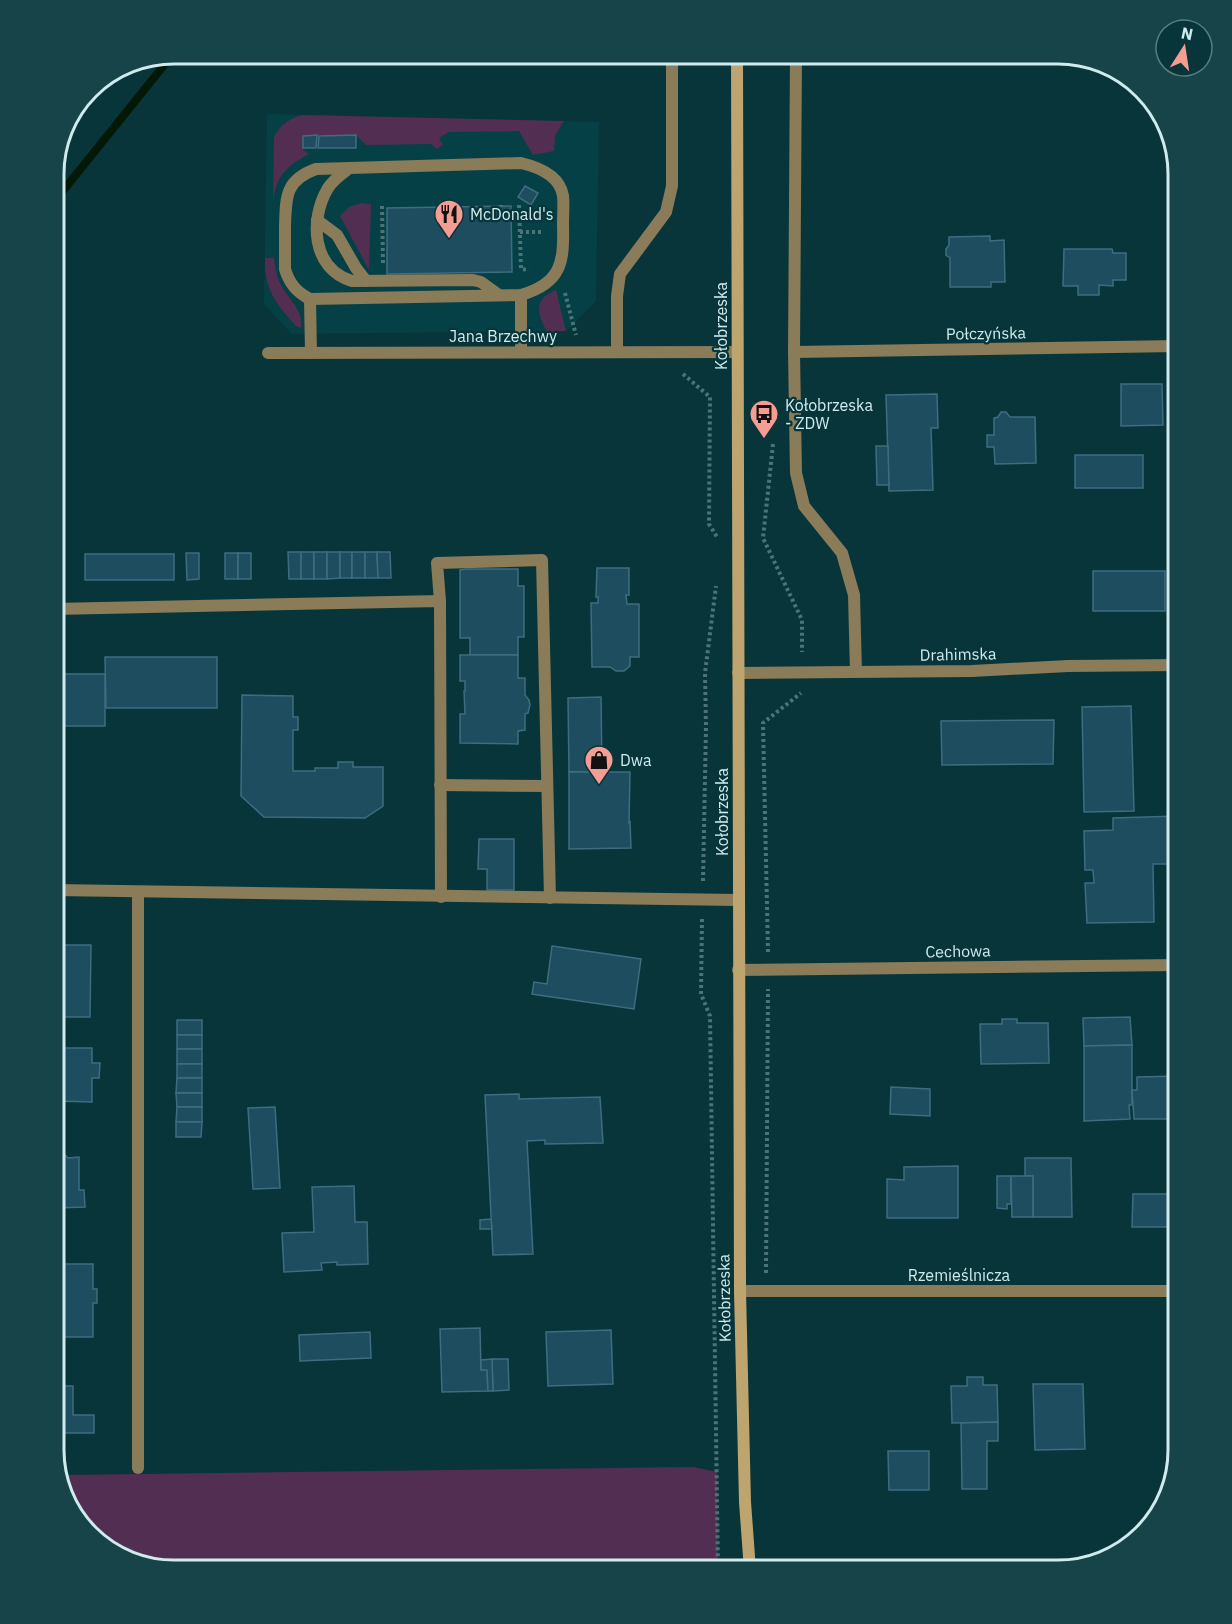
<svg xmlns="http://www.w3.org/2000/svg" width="1232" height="1624" font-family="'IBM Plex Sans',sans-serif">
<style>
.built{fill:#044045}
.green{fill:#522e53}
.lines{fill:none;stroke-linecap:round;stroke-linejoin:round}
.stream{stroke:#041806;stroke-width:8}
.building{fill:#1d4d5f;stroke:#3e6d80;stroke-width:1.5}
.path{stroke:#4c7478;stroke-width:4;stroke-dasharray:3 3;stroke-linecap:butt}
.service{stroke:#8a7b59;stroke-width:12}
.minor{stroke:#8a7b59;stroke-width:12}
.secondary{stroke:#bea56f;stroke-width:12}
.labels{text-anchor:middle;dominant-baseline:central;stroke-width:4.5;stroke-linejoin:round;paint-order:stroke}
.poi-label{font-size:16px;fill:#cfebee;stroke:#07353a;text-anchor:start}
.street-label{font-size:16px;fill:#cfebee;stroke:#07353a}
.rim{fill:none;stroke:#cfebee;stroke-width:3}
</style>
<rect width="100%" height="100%" fill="#07353a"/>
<!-- built -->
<path class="built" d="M267,114L599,122L596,301L566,331L292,334L264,304Z"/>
<!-- green -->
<g class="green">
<path d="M303,115L564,121L555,136L554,151L533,155L519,131L449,132L439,138L443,145L437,149L431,144L366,145L356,135L304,136L303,150L309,154C286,167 277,174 273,202L274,137C280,125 290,118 303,115Z"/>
<path d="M361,203L371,204L369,270L340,216L349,207Z"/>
<path d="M265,258H274C275,265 276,274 279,281C286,298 304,308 301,328L296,326C276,304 264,289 265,258Z"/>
<path d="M556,290L566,331L547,332C538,315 532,299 556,290Z"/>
<path d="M694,1467L717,1472L718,1570H174L115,1554L74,1516L62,1475Z"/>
</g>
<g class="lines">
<!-- stream -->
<path class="stream" d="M54,202L173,54"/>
</g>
<!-- building -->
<g class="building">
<path d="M317,135L316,148H303V136Z"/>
<path d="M356,135V148H318L319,136Z"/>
<path d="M525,186L538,193L531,205L518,197Z"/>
<path d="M511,206L512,272L387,274V208Z"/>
<path d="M990,236V241L1004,240L1005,282H991V287H950V258L946,255V249L949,245V237Z"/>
<path d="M1064,249H1112L1113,253H1126V280H1113V286L1099,285V295H1078V286H1063Z"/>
<path d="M1172,250H1178V286H1173Z"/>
<path d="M1121,384H1162L1163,425L1121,426Z"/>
<path d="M937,394L938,428H931L933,490L889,491L886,395Z"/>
<path d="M1001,412H1006L1010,417H1035L1036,463L995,464L994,447H987V435H994V418L998,417Z"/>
<path d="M876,446H888L889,485H877Z"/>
<rect x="1075" y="455" width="68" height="33"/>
<path d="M288,552H301V579H289Z"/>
<rect x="301" y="552" width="13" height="27"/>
<rect x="314" y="552" width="13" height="27"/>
<path d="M327,552H340V578L327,579Z"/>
<rect x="340" y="552" width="12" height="26"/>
<rect x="352" y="552" width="13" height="26"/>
<path d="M365,552H377L378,578H365Z"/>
<path d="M377,552H390L391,578H378Z"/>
<path d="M186,553H199V579L187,580Z"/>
<rect x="225" y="553" width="13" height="26"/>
<rect x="238" y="553" width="13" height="26"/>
<rect x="85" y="554" width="89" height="26"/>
<path d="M597,568H629V595H626L627,604H639V657H630V666L624,671H616L610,667H592L591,603H598V597H596Z"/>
<path d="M467,569H518V586H524V637H518V655H470V638H460V570Z"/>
<rect x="1093" y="571" width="72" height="40"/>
<path d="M460,655H518V678H525V695L529,700L530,705L528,713L525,714V730L518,731V744L460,743V714H465L464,691H465V681H460Z"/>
<path d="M105,657H217V708H106Z"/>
<rect x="54" y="674" width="51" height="52"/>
<path d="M242,695L293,696V717H298V730H293V771H315V768H338V762H353V767H383V806L365,818L264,817L241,796Z"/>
<path d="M601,697L602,772H569L568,698Z"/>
<path d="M1131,706L1134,811L1084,812L1082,707Z"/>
<path d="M1054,720L1053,764L942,765L941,721Z"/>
<path d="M569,772H630L629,823L630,822L631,848L569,849Z"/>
<path d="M1178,816V864H1153L1154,922L1087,923L1085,883H1094L1093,870H1085L1084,831L1113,830V818Z"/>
<path d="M479,839H514V890H487V869H478Z"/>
<path d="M54,945H91L90,1017H54Z"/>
<path d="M552,946L641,959L634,1009L532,994L534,982L547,984Z"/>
<path d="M1130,1017L1132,1045L1084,1046L1083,1018Z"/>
<path d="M1002,1019H1017V1023H1048L1049,1063L981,1064L980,1024H1002Z"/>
<rect x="177" y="1020" width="25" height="15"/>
<rect x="177" y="1035" width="25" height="14"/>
<path d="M1132,1045V1105H1129L1130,1119L1084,1121V1046Z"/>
<path d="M57,1048H92V1063H100L99,1078H92V1102L56,1101L54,1063H57Z"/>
<rect x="177" y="1049" width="25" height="15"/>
<rect x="177" y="1064" width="25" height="14"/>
<path d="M1178,1076V1119H1134L1132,1090H1137V1077Z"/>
<path d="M177,1078H202V1093H176Z"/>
<path d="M891,1087L930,1089V1116L890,1114Z"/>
<path d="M176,1093H202V1107H177Z"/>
<path d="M519,1094V1099L600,1097L603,1143L545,1144V1140L527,1141L533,1254L493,1255L485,1095Z"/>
<path d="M177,1107H202V1122H176Z"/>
<path d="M275,1107L280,1188L253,1189L248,1108Z"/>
<path d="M176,1122H202L201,1137H176Z"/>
<path d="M65,1155L68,1158L79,1157V1190H84L85,1207L54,1208V1156Z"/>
<path d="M1025,1158H1071L1072,1217H1033V1176H1025Z"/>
<path d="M958,1166V1218H887V1179L904,1180V1167Z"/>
<path d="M997,1176H1011V1204H1007V1209L997,1208Z"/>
<path d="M1011,1176H1033V1217H1012Z"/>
<path d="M354,1186L355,1222H367L368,1264L337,1265V1262L321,1263L322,1270L284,1272L282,1233L314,1232L312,1187Z"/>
<path d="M1133,1194H1178V1227H1132Z"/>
<path d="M491,1219L492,1229H480V1220Z"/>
<path d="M57,1264H93V1289H97V1303H93V1337H57V1307H54V1281H57Z"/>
<path d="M480,1328L481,1370H487L488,1391L442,1392L440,1329Z"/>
<path d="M611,1330L613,1384L548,1386L546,1332Z"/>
<path d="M370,1332L371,1358L300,1361L299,1335Z"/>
<path d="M492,1359H508L509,1390L493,1391Z"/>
<path d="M492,1359L493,1391H488L487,1370H481V1360Z"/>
<path d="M967,1377H983V1385H997L998,1422L952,1423L951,1386H967Z"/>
<path d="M1033,1384H1083L1085,1449L1035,1450Z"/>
<path d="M54,1386H73V1415H94V1433H54Z"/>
<path d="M1173,1387H1178V1431H1172Z"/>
<path d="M998,1422V1441H987V1489H962L961,1423Z"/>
<path d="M888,1451H929V1490H889Z"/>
</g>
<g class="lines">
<!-- path -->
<g class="path">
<path d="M501,205V207"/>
<path d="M519,205L521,269L529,270"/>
<path d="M382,206L383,263"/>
<path d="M448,207V206"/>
<path d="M520,232H543"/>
<path d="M565,293L576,335"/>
<path d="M683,374L710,397L709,524L717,537"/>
<path d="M773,444L763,538L802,620V652"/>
<path d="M703,881L706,727L705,673L716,586"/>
<path d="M702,919L701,994L710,1016L718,1570"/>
<path d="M768,952L763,723L801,693"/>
<path d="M766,1273L768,989"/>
</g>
<!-- service -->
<g class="service">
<path d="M521,163C538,167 560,176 563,196C564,204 563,215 563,224C564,262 562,283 521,295L310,299C296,292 289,283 285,269C285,254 285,240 285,226C286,197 285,180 316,169Z"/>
<path d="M348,169C341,175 333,180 328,188C309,220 312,269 352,281L473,280L481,282L499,295"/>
<path d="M317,220L337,235L356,268L366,281"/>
<path d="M521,295V352"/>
<path d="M310,299L311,353"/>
<path d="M440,601L437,563L542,560L550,898"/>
<path d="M440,785L547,786"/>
</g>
<!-- minor -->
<g class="minor">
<path d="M796,54L794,352L796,473L804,506L842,553L854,595L856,672"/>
<path d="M617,352V296L620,274L666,212L672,186V54"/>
<path d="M794,352L1178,346"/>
<path d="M268,353L737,352"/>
<path d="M54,609L440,601L441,897"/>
<path d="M738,673L972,671L1068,666L1178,665"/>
<path d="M54,890L738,900"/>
<path d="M738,970L1178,965"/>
<path d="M740,1291H1178"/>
<path d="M138,1468V892"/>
</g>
<!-- secondary -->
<path class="secondary" d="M737,54L740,1291L745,1502L750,1570"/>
</g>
<!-- icons -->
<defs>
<g id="restaurant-pin" transform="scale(1.5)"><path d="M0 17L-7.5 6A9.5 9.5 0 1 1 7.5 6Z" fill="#f59c93" stroke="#07353a"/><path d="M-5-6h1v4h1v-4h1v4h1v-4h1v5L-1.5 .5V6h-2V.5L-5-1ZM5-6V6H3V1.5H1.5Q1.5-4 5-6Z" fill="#111"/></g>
<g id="bus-pin" transform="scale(1.5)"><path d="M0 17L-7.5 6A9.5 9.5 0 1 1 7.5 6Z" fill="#f59c93" stroke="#07353a"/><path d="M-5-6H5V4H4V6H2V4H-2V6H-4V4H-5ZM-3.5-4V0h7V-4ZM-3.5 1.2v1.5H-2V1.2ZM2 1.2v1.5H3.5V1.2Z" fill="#111"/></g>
<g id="shop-pin" transform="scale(1.5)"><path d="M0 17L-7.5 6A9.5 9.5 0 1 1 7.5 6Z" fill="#f59c93" stroke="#07353a"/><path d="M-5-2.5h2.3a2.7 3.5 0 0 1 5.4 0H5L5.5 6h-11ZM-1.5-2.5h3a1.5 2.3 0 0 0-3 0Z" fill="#111"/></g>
</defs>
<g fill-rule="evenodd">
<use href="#restaurant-pin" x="449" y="214"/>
<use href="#bus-pin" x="764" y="414"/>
<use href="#shop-pin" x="599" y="760"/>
</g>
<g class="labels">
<!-- poi labels -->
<g class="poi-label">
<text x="470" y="214">McDonald's</text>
<text x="785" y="405">Kołobrzeska<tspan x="785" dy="18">- ZDW</tspan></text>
<text x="620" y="760">Dwa</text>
</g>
<!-- street labels -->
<g class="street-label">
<text transform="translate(721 326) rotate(-90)">Kołobrzeska</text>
<text transform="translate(986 333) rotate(-1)">Połczyńska</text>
<text x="503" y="336">Jana Brzechwy</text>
<text transform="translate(958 654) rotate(-1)">Drahimska</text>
<text transform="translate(722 812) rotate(-90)">Kołobrzeska</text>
<text transform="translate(958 951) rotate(-1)">Cechowa</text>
<text x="959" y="1275">Rzemieślnicza</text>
<text transform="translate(724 1298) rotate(-91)">Kołobrzeska</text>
</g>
</g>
<!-- crop -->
<path d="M0 0H1232V1624H0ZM174 64H1058A110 110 0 0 1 1168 174V1450A110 110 0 0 1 1058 1560H174A110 110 0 0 1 64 1450V174A110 110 0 0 1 174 64Z" fill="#174448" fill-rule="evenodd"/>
<path class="rim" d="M174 64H1058A110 110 0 0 1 1168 174V1450A110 110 0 0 1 1058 1560H174A110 110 0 0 1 64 1450V174A110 110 0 0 1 174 64Z"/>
<!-- north arrow -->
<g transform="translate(1184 48) rotate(12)"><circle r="28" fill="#07353a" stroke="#577e82" stroke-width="1.5"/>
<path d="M0-4.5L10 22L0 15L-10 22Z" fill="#f59c93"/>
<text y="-9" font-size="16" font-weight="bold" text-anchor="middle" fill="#cfebee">N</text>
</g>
</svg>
